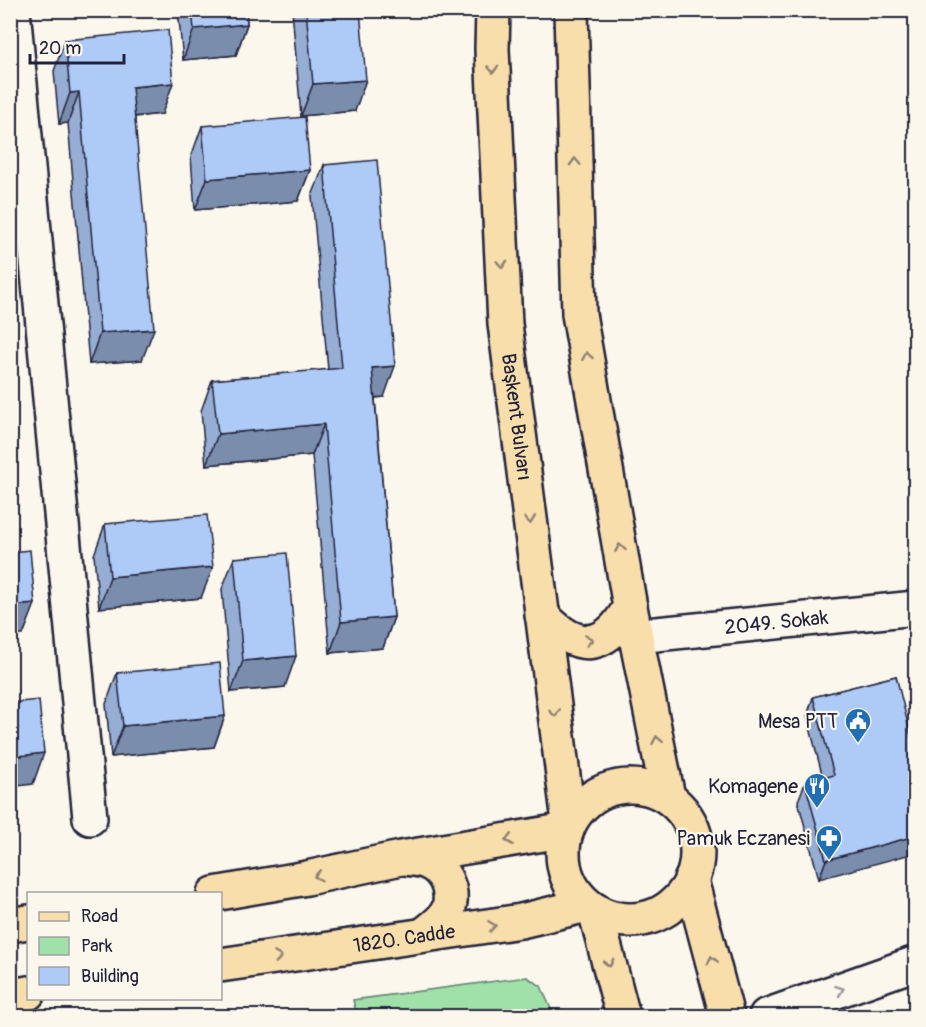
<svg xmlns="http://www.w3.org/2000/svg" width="926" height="1027" font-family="Pangolin,sans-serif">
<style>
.green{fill:#a0e0a9;stroke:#618172;stroke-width:1.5}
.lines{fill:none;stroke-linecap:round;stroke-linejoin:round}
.minor-casing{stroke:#22223b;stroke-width:38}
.major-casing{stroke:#22223b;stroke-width:38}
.minor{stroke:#fbf7ec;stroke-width:33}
.major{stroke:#f8deab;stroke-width:33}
.wall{fill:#96aed4;stroke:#22223b;stroke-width:1.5}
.shaded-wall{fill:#7a8dad;stroke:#22223b;stroke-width:1.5}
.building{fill:#aecaf7;stroke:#22223b;stroke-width:1.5}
.oneway{stroke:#8d8073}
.oneway2{stroke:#99979c}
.labels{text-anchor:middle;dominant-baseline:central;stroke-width:4.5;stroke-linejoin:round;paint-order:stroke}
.street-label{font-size:20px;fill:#22223b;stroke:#fbf7ec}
.poi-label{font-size:20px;fill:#22223b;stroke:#fbf7ec;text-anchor:end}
</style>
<rect width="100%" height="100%" fill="#fbf7ec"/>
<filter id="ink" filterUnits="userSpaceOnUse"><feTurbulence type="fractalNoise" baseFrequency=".0167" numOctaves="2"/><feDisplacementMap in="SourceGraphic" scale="12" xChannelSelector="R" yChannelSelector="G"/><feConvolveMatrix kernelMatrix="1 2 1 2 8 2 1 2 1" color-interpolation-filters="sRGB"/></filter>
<g filter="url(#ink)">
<!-- green -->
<path class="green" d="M527,977L541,986L554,1016H357L353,1000Z"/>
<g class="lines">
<!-- minor casing -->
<g class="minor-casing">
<g id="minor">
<path d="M13,10L90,818"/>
<path id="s1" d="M636,636L916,608"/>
<path d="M766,1016L916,963"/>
</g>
</g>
<!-- major casing -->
<g class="major-casing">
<g id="major">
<path id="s2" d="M493,10L492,49L505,324L569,822"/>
<path d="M571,10L579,314L630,607L668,797"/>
<path d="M542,615C576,651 604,653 630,607"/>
<circle cx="630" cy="853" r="67"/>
<path d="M403,858C411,859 420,859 427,862C444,869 454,889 449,908C445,920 432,928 423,935"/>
<path d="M691,880L727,1016"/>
<path d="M214,894L307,878L401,858L567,830"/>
<path d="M595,910L623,1016"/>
<path d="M10,925L28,922"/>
<path id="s3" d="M220,965L521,921L587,905"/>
<path d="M10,996L28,993"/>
</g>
</g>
<!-- minor -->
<use href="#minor" class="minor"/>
<!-- major -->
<use href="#major" class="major"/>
</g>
<!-- wall -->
<g class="wall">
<path d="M178,10H246L247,24L236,55L183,60Z"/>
<path d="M292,10H360L355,111L301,116Z"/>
<path d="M65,40L162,114L135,117L142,360L89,364L68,123L59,124L54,71Z"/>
<path d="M202,126L310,170L298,201L195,210L191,157Z"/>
<path d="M324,165L384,397L375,398L394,617L383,648L330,653L312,455L206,465L201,411L212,380L328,370L312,196Z"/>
<path d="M105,524L201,598L99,608L94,555Z"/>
<path d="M234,558L285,687L231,692L222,589Z"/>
<path d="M117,673L225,716L214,747L111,757L106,704Z"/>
<path d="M896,676L819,879L798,801L805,783L823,778L807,716L813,697Z"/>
</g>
<!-- shaded-wall -->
<g class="shaded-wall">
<path d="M247,24L236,55L183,60L194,29Z"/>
<path d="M366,80L355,111L301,116L313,84Z"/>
<path d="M173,83L162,114L121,118L132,87Z"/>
<path d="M79,92L68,123L59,124L70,93Z"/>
<path d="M310,170L298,201L195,210L207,179Z"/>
<path d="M154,329L142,360L89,364L100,333Z"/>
<path d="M395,366L384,397L361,399L372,368Z"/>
<path d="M324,424L312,455L206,465L218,434Z"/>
<path d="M213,567L201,598L99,608L110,577Z"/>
<path d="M35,604L23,635L10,636V606Z"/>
<path d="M394,617L383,648L330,653L341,622Z"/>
<path d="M296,656L285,687L231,692L243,661Z"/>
<path d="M225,716L214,747L111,757L123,726Z"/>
<path d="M44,753L33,784L10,787V757Z"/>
<path d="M915,836V853L819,879L826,860Z"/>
</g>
<!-- building -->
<g class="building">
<path d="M192,10H246L247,24L194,29Z"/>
<path d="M306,10H360L366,80L313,84Z"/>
<path d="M168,30L173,83L132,87L154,329L100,333L79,92L70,93L65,40Z"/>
<path d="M305,117L310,170L207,179L202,126Z"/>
<path d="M377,160L395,366L372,368L394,617L341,622L324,424L218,434L212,380L342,368L324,165Z"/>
<path d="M207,515L213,567L110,577L105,524Z"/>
<path d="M30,550L35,604L10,606V552Z"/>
<path d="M287,553L296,656L243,661L234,558Z"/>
<path d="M220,663L225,716L123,726L117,673Z"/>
<path d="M896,676L915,752V836L826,860L805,783L834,775L813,697Z"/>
<path d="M39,700L44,753L10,757V703Z"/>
</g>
<!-- one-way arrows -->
<defs><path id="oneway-chevron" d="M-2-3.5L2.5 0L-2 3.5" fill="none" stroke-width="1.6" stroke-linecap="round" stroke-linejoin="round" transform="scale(1.5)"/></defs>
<g class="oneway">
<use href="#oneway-chevron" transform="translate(493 69) rotate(87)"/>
<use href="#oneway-chevron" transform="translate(575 162) rotate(-92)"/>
<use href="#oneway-chevron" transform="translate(502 264) rotate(87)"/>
<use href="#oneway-chevron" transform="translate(587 356) rotate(-100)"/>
<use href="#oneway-chevron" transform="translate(530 520) rotate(83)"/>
<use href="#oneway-chevron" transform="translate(620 548) rotate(-100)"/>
<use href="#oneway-chevron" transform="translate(589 640) rotate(-7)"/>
<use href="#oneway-chevron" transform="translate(555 713) rotate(83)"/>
<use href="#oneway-chevron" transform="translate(657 740) rotate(-101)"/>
<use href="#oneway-chevron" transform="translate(509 840) rotate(170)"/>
<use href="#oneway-chevron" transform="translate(318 876) rotate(168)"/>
<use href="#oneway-chevron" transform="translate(492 926) rotate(-8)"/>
<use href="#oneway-chevron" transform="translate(278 957) rotate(-8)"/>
<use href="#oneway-chevron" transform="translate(712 960) rotate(-104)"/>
<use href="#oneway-chevron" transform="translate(609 963) rotate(75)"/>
</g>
<use class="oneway2" href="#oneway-chevron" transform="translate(840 990) rotate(-20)"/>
</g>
<!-- icons -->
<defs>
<g id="civic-pin" transform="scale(1.35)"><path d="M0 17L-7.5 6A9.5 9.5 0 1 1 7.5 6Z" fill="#1f6fb2" stroke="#fbf7ec"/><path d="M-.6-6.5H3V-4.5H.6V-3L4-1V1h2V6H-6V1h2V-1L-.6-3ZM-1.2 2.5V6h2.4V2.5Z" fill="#fff"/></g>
<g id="restaurant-pin" transform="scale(1.35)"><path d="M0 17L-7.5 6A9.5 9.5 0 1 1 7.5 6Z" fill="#1f6fb2" stroke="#fbf7ec"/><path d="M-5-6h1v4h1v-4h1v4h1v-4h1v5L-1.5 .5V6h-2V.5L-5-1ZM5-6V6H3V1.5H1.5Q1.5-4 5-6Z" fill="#fff"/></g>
<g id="pharmacy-pin" transform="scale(1.35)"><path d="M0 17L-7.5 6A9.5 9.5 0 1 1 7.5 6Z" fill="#1f6fb2" stroke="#fbf7ec"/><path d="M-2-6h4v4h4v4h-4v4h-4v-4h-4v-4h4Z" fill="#fff"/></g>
</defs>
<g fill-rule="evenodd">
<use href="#civic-pin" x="858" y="721"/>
<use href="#restaurant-pin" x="817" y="786"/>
<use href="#pharmacy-pin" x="829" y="838"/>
</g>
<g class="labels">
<!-- street labels -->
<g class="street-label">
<text stroke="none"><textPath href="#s2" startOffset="408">Başkent Bulvarı</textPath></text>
<text stroke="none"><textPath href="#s1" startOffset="141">2049. Sokak</textPath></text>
<text stroke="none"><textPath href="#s3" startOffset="186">1820. Cadde</textPath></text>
</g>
<!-- poi labels -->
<g class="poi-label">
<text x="838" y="721">Mesa PTT</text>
<text x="798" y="786">Komagene</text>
<text x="810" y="838">Pamuk Eczanesi</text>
</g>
</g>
<!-- margin -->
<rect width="926" height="1027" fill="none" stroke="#fbf7ec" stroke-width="36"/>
<rect x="18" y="18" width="890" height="991" fill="none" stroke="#22223b" stroke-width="2" filter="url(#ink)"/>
<!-- legend -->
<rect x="27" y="892" width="195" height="108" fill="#fbf7ec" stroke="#a4a2a5" stroke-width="1.5"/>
<rect x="39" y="912" width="30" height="9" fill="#f8deab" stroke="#a4a2a5" stroke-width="1.5"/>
<text x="81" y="922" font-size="18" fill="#22223b">Road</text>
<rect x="39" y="937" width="30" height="18" fill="#a0e0a9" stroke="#a4a2a5" stroke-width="1.5"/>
<text x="81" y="952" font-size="18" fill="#22223b">Park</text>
<rect x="39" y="967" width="30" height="18" fill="#aecaf7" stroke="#a4a2a5" stroke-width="1.5"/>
<text x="81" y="982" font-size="18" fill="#22223b">Building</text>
<!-- scale -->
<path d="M30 54v9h94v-9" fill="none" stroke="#22223b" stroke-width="3"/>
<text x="39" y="54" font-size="18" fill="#22223b" stroke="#fbf7ec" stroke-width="4.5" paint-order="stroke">20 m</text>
</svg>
